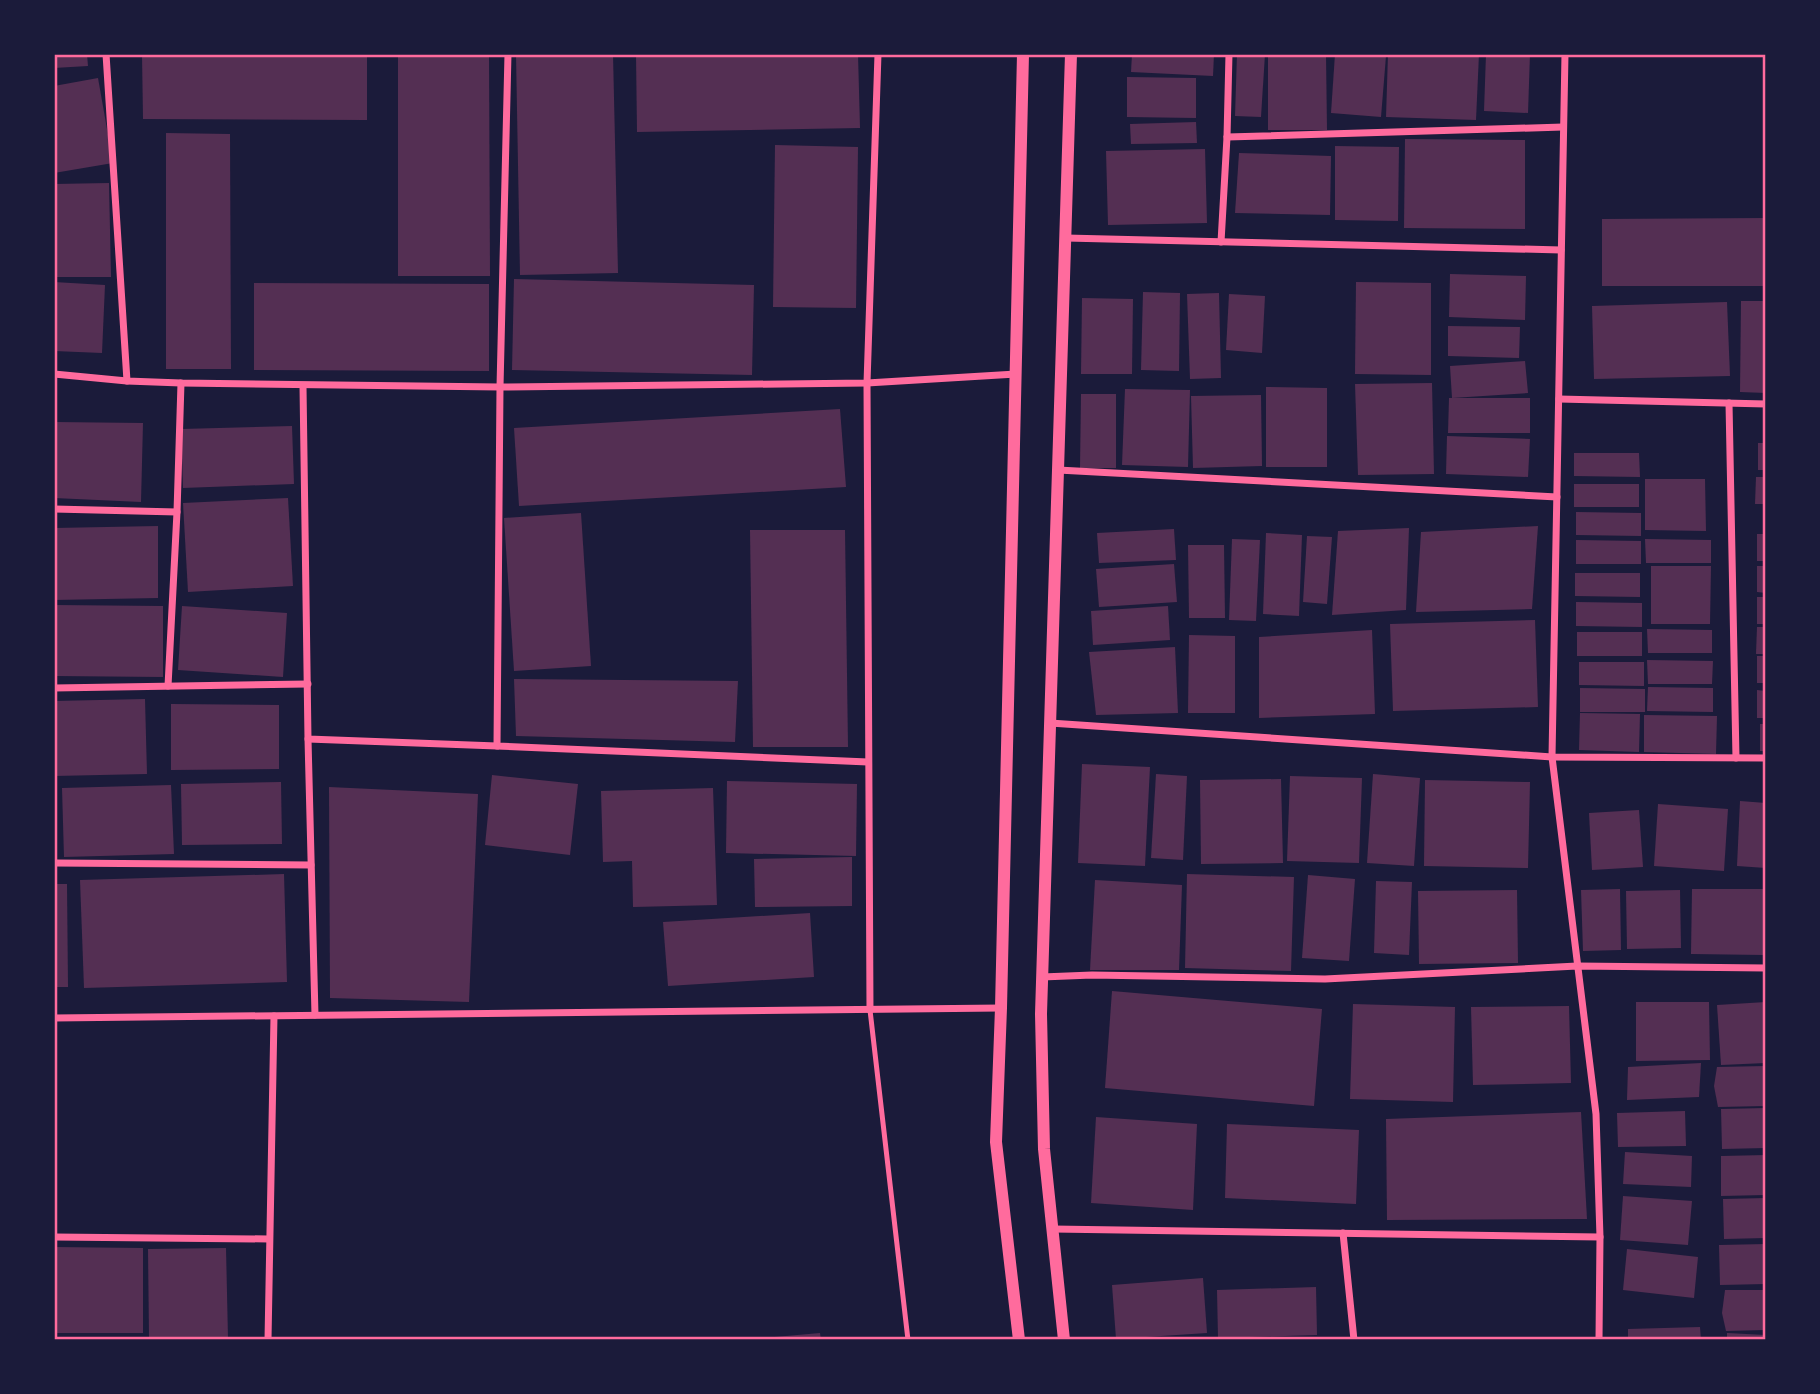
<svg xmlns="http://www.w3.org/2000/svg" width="1820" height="1394" font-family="'Varela Round',sans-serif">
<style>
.building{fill:#542f53}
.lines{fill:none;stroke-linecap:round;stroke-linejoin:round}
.service{stroke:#ff6b9d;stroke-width:5}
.minor{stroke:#ff6b9d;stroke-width:7}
.tertiary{stroke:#ff6b9d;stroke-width:12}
.neatline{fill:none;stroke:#ff6b9d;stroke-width:2.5}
</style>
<rect width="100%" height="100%" fill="#1b1b3a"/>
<!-- building -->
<g class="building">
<path d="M54,54H87L88,66L54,68Z"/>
<path d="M142,54H367V120L143,119Z"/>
<path d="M398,54H489L490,276H398Z"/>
<path d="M516,54H613L618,273L520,275Z"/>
<path d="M636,54H858L860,128L637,132Z"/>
<path d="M1132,54H1214L1213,76L1131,72Z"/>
<path d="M1237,54H1265L1261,117L1235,116Z"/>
<path d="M1268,54H1326L1327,130H1268Z"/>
<path d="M1335,54L1386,56L1381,117L1331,113Z"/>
<path d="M1388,54H1479L1476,120L1386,117Z"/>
<path d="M1486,54H1530L1528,113L1484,111Z"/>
<path d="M1127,77L1196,78V118L1127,117Z"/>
<path d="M98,78L113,163L54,173V86Z"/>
<path d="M1196,122L1197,143L1131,144L1130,124Z"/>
<path d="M166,133L230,134L231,369H166Z"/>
<path d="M1405,139L1525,140V229L1404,228Z"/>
<path d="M775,145L858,147L856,308L773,307Z"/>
<path d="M1335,146L1399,147L1398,221L1335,220Z"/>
<path d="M1205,149L1207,223L1108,225L1106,151Z"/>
<path d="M1239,153L1331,156L1330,215L1235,213Z"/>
<path d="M109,183L111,277H54V184Z"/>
<path d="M1766,218V286H1602V219Z"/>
<path d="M1450,274L1526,276L1525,320L1449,317Z"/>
<path d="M514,279L754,285L752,375L512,370Z"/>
<path d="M54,282L105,285L102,353L54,351Z"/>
<path d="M1356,282L1431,283V375L1355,374Z"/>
<path d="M254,283L489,284V371L254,370Z"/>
<path d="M1143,292L1180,293L1179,371L1141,370Z"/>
<path d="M1219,293L1221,378L1190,379L1187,294Z"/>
<path d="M1229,294L1265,296L1262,353L1226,350Z"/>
<path d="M1082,298L1133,299L1132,374H1081Z"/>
<path d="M1741,301H1766V393L1740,392Z"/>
<path d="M1727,302L1730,376L1594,379L1592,306Z"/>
<path d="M1448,326L1520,327L1519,358L1448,356Z"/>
<path d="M1525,361L1528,393L1452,398L1450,366Z"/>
<path d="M1432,383L1434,474L1358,475L1355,384Z"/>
<path d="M1266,387L1327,388V467H1266Z"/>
<path d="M1125,389L1190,390L1188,467L1122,465Z"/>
<path d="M1081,394H1116V468H1080Z"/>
<path d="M1261,395L1262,466L1193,468L1191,396Z"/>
<path d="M1449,398H1530V433H1448Z"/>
<path d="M840,409L846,487L519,506L514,428Z"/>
<path d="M54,422L143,423L141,502L54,498Z"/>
<path d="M292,426L294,484L183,488L181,429Z"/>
<path d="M1447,436L1530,439L1528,477L1446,474Z"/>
<rect x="1758" y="443" width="8" height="27"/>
<path d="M1574,453H1639L1640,477L1574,476Z"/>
<path d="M1756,477H1766V504H1755Z"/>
<path d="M1645,479H1705L1706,531L1645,530Z"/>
<rect x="1574" y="484" width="65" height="23"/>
<path d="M288,498L293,586L188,592L183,503Z"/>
<path d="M1576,512L1641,513V536L1576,535Z"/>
<path d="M581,513L591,666L514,671L504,518Z"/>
<path d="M158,526V598L54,600V528Z"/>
<path d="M1538,526L1532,609L1416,612L1421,532Z"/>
<path d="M1409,528L1406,610L1332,615L1338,531Z"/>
<path d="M1174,529L1176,560L1099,563L1097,533Z"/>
<path d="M750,530H845L848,747H753Z"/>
<path d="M1266,533L1302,535L1299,616L1263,614Z"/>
<rect x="1757" y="534" width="9" height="27"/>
<path d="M1307,536L1332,537L1327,604L1303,602Z"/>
<path d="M1232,539L1260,540L1256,621L1229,620Z"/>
<path d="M1645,539L1711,540V563H1646Z"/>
<path d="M1576,540L1641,541V564H1576Z"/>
<path d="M1188,545H1224L1225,618H1189Z"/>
<path d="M1174,564L1177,602L1099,607L1096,569Z"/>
<path d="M1651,566H1711L1710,624H1651Z"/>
<path d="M1757,566H1766V593L1757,592Z"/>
<path d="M1575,573H1640V597L1575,596Z"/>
<rect x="1757" y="597" width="9" height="27"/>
<path d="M1576,602L1642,603V627L1576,626Z"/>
<path d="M54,605L163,606V677L54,676Z"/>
<path d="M182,606L287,613L283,677L178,670Z"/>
<path d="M1168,606L1170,640L1093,645L1091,611Z"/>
<path d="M1535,620L1538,707L1393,711L1390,624Z"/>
<path d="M1757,627H1766V654H1756Z"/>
<path d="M1647,629L1712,630V653H1648Z"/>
<path d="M1372,630L1375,714L1259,718V637Z"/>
<rect x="1577" y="632" width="65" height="24"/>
<path d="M1189,635L1235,636V713H1188Z"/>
<path d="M1175,647L1178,713L1096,715L1089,652Z"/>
<rect x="1757" y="656" width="9" height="27"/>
<path d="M1647,660L1713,661L1712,684H1648Z"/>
<path d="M1579,662H1644V686L1579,685Z"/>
<path d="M514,679L738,681L735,742L516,736Z"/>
<path d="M1648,687L1713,688V712L1647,711Z"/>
<path d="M1580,688L1645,689V712H1580Z"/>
<path d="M1757,690L1766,691V718H1757Z"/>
<path d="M145,699L147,774L54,776V701Z"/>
<path d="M171,704L279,705V769L171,770Z"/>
<path d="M1580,713L1640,714L1639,752L1579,750Z"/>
<path d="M1644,715L1717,716L1716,754L1644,752Z"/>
<rect x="1760" y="724" width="6" height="27"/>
<path d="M1082,764L1150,767L1145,866L1078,863Z"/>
<path d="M1156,774L1187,776L1183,860L1151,858Z"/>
<path d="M1373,774L1420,778L1414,866L1367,863Z"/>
<path d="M492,775L578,784L570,855L485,845Z"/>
<path d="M1290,776L1362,778L1359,863L1287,861Z"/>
<path d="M1281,779L1283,863L1201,864L1200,780Z"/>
<path d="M1425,780L1530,782L1528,868L1424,866Z"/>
<path d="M727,781L857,784L856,856L726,853Z"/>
<path d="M281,782L282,844L182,845L181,784Z"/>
<path d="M171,785L174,854L64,857L62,788Z"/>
<path d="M329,787L478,794L469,1002L330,998Z"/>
<path d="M713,788L717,905L633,907L632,861L603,862L601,791Z"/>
<path d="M1740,801L1766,803V868L1737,866Z"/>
<path d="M1658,804L1728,809L1724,871L1654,866Z"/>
<path d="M1639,810L1643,867L1592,870L1589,813Z"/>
<path d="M852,857V906L755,907L754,859Z"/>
<path d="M284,874L287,982L84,988L80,880Z"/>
<path d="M1187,874L1294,877L1291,971L1185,968Z"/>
<path d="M1308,875L1355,879L1349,961L1302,958Z"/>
<path d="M1095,880L1182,885L1179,970H1090Z"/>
<path d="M1376,881L1412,882L1409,955L1374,953Z"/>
<path d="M54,884H67L68,987H54Z"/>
<path d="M1620,889L1621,950L1583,951L1581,890Z"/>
<path d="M1692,889H1764V955L1691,954Z"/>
<path d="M1517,890L1518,963L1419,964L1418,891Z"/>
<path d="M1680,890L1681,948L1627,949L1626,891Z"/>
<path d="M810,913L814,977L668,986L663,922Z"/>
<path d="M1112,991L1322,1009L1314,1106L1105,1088Z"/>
<path d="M1636,1002H1709L1710,1060L1636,1061Z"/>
<path d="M1766,1002V1063L1721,1065L1717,1005Z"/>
<path d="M1353,1004L1455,1007L1453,1102L1350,1099Z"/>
<path d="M1569,1006L1571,1083L1473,1085L1471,1007Z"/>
<path d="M1701,1063L1699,1097L1627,1100L1628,1067Z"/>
<path d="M1766,1066V1106L1718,1107L1714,1086L1717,1067Z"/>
<path d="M1766,1108V1148L1722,1149L1721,1109Z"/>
<path d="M1685,1111L1686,1146L1618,1147L1617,1113Z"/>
<path d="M1581,1112L1587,1219L1387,1220L1386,1119Z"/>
<path d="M1096,1117L1197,1124L1193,1210L1091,1203Z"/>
<path d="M1227,1124L1359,1130L1356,1204L1225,1198Z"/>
<path d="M1625,1152L1692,1156L1691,1187L1623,1184Z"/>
<path d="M1766,1155V1195L1721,1196V1156Z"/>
<path d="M1623,1196L1692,1201L1688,1245L1620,1240Z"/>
<path d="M1766,1198V1238L1724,1239L1723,1199Z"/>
<path d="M1766,1244V1284L1720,1285L1719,1245Z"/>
<path d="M54,1247L143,1248V1333H54Z"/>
<path d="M226,1248L228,1338H149L148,1249Z"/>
<path d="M1627,1249L1698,1257L1694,1298L1623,1290Z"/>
<path d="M1203,1278L1207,1333L1116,1339L1112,1285Z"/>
<path d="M1316,1287L1317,1335L1218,1338L1217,1290Z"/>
<path d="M1725,1290H1766V1330L1726,1331L1722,1313Z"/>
<path d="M1700,1327L1701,1340H1628V1329Z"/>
<path d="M820,1333L821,1340H763V1338Z"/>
<path d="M1727,1333L1766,1335V1340H1727Z"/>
</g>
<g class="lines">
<!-- service -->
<path class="service" d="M870,1010L908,1340"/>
<!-- minor -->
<g class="minor">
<path d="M106,54L127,381"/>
<path d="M508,54L500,387L497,746L868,762"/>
<path d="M1565,54L1552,757L1596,1114L1600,1237L1599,1340"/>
<path d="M1227,137L1563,127"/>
<path d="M1066,238L1561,250"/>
<path d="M1221,242L1227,137L1229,54"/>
<path d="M54,374L127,381L181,383L500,387L867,383L1016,374"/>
<path d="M303,386L308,739L497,746"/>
<path d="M1559,399L1766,404"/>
<path d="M1729,403L1736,758"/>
<path d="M1058,470L1557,497"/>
<path d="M54,509L177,512"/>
<path d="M168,686L177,512L181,383"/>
<path d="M54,688L308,684"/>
<path d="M1050,723L1552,757L1766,758"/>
<path d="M308,739L315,1015"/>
<path d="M54,863L311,865"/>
<path d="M1042,977L1092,975L1325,979L1577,966L1766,968"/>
<path d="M870,1010L867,383L878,54"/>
<path d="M54,1018L1001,1008"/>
<path d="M1053,1229L1600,1237"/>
<path d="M1343,1233L1354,1340"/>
<path d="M54,1237L269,1239"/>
<path d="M268,1340L274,1016"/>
</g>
<!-- tertiary -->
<g class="tertiary">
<path d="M1019,1340L996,1142L1001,1008L1023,54"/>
<path d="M1064,1340L1044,1149L1041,1014L1071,54"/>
</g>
</g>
<!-- border -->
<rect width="1820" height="1394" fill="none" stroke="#1b1b3a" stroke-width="112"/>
<rect x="56" y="56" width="1708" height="1282" class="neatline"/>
</svg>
